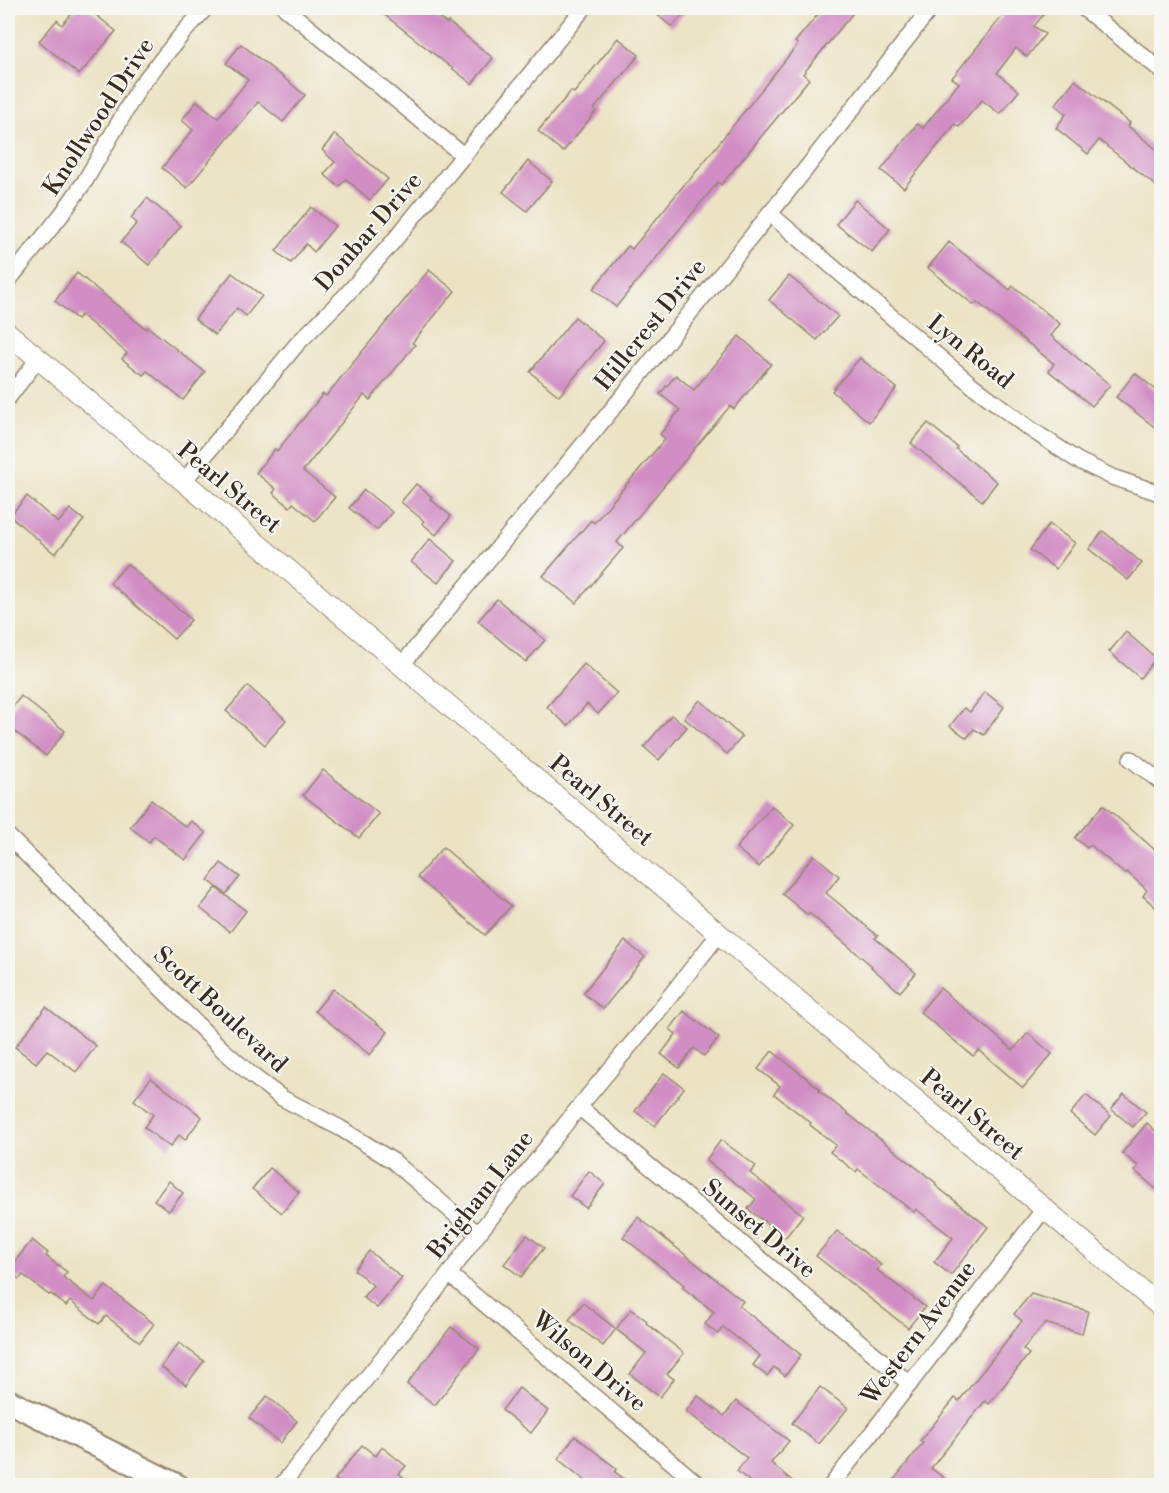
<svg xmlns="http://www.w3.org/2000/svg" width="1169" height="1493" font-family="'Libre Bodoni',serif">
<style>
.building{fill:#d18ec4}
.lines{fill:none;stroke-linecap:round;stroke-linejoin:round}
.minor-casing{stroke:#948672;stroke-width:18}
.tertiary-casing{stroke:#948672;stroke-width:22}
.secondary-casing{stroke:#948672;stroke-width:26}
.minor{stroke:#fff;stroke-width:15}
.tertiary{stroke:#fff;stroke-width:20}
.secondary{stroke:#fff;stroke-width:22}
.labels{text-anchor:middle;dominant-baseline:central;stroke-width:4.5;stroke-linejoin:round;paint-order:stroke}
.street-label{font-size:24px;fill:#3b2a1e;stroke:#f6f6f2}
</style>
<rect width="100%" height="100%" fill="#f6f6f2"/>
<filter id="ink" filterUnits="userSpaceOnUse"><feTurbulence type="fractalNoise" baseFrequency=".0167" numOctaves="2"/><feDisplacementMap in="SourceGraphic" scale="12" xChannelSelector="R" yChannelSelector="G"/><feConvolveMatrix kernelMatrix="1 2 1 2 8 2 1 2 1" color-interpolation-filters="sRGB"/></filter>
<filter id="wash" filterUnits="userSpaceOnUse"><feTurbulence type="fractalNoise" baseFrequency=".008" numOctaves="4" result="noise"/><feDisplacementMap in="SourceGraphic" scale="24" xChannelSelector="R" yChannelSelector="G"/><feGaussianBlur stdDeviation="1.35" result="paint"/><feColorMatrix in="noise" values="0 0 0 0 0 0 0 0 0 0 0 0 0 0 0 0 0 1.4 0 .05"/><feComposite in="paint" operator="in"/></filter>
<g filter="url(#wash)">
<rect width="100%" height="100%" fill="#ece3c5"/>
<g id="blocks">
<!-- building -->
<g class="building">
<path d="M77,8H87L116,31L79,75L39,41L57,20L62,25Z"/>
<path d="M376,8H427L447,24L448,22L493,58L472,84Z"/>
<path d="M649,8H689L672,27Z"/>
<path d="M823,8H857L803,74L809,79L721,185L718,182L616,307L593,289L628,246L632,249L687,181L688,182L798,44L795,42Z"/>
<path d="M1009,8H1049L1034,26L1045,34L1027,57L1016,48L997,73L1019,91L1000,114L982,100L959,127L955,124L904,188L881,170L917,124L923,128L959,83L952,78Z"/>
<path d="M618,38L639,55L594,109L596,111L563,152L538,131L571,91L574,93Z"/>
<path d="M241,44L305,95L283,122L258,102L187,188L162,168L193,130L182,120L197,101L218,118L248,80L226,63Z"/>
<path d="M1075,80L1130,123L1128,126L1161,153V190L1099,140L1088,154L1056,128L1066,114L1055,105Z"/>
<path d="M335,134L388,179L370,200L346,179L339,187L324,174L335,162L322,150Z"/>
<path d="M528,161L552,181L527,211L503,192Z"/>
<path d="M147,198L181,226L149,265L121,242L137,223L131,218Z"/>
<path d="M855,200L890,229L872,252L836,224Z"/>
<path d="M311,207L335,226L314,252L306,244L291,263L276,251Z"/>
<path d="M949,242L1010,290L1013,286L1060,324L1051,336L1110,385L1092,406L1049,371L1054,364L977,302L974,305L928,268Z"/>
<path d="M429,270L455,291L412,343L415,345L370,400L364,395L303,471L335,497L315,521L293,503L290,507L273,493L276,489L256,473L275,449L277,451L323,394L326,396Z"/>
<path d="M77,273L146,329L148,327L205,372L183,400L147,371L143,375L122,359L127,353L81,315L77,319L55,301Z"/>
<path d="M232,273L262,296L246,316L237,308L215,335L195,319Z"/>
<path d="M789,276L838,316L817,340L769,300Z"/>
<path d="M575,317L604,341L559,396L530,372Z"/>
<path d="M739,336L771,364L734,409L730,406L617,542L623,548L576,603L543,576L591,520L594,523L665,439L660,434L680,410L660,394L676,375L694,390Z"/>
<path d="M860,358L897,388L869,422L832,391Z"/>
<path d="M1135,373L1161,394V432L1116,397Z"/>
<path d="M928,423L957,447L956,449L997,482L982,501L911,443Z"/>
<path d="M416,484L432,497L430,499L451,516L436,535L422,523L424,521L401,502Z"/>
<path d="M364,490L392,512L377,530L349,508Z"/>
<path d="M27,496L58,523L70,509L84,520L55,554L10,516Z"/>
<path d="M1049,524L1075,543L1056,569L1030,550Z"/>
<path d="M1103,531L1142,563L1128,580L1089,549Z"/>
<path d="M430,539L456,561L438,583L411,562Z"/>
<path d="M127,564L191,620L174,639L110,583Z"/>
<path d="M497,599L545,640L526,662L478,621Z"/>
<path d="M1126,632L1156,658L1140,678L1109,652Z"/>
<path d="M584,664L617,693L598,714L587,704L568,726L547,707Z"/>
<path d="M248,686L286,720L265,745L226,711Z"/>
<path d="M985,692L1004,707L984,735L974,729L967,738L950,726L964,708L970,712Z"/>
<path d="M21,696L65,731L46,756L8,726V713Z"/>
<path d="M700,700L742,737L727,754L684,718Z"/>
<path d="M671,715L687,727L659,760L644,747Z"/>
<path d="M323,770L379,814L359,838L303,795Z"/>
<path d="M151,800L186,827L191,821L206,833L185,860L154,836L149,842L130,827Z"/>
<path d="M1103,805L1161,855V912L1143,896L1147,890L1127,872L1125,874L1090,845L1087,848L1075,838Z"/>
<path d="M772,806L794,825L759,867L736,848Z"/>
<path d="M443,847L511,906L485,935L417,877Z"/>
<path d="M814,855L839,876L826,893L878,936L875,938L916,973L900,992L871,967L872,966L809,913L808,915L782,894Z"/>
<path d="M221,863L240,877L226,894L208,880Z"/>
<path d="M216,888L246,911L230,932L200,908Z"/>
<path d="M625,941L645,957L603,1009L583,993Z"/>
<path d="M940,988L1013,1050L1028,1033L1052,1054L1023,1088L979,1050L973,1056L920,1012Z"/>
<path d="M333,989L388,1032L370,1055L315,1011Z"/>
<path d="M46,1007L96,1046L76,1072L47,1050L36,1063L15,1047Z"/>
<path d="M684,1011L719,1038L704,1056L694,1048L679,1068L661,1054L676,1034L670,1029Z"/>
<path d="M772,1051L820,1089L819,1091L936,1183L935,1185L988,1227L951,1275L934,1262L953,1238L916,1209L914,1212L858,1169L856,1172L830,1152L836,1145L810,1125L811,1123L774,1094L780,1086L758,1069Z"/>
<path d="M664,1073L684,1088L655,1126L635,1111Z"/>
<path d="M151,1078L202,1117L185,1140L179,1135L170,1147L144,1127L153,1115L134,1100Z"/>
<path d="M1124,1094L1146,1112L1133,1127L1111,1109Z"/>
<path d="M1086,1095L1111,1116L1095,1135L1070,1114Z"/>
<path d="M1147,1123L1161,1136V1193L1135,1171L1138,1166L1122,1153Z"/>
<path d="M721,1140L756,1166L750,1173L803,1215L785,1238L748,1209L756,1199L706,1160Z"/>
<path d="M270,1168L299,1192L282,1213L252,1189Z"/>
<path d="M589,1171L605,1184L586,1208L570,1196Z"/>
<path d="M169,1181L183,1193L169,1211L154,1200Z"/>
<path d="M638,1217L743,1301L739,1306L801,1355L785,1376L774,1367L767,1376L753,1365L760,1356L723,1327L718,1334L705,1324L714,1312L682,1287L684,1285L623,1237Z"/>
<path d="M837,1231L881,1265L877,1270L925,1307L908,1328L816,1256Z"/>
<path d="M527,1235L544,1248L521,1277L504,1264Z"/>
<path d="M32,1240L48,1253L46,1256L67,1272L63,1277L94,1301L106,1286L154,1324L140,1342L106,1316L99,1324L70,1301L66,1306L51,1294L49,1295L23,1275L19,1279L8,1270Z"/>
<path d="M369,1251L402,1278L377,1308L363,1297L373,1285L354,1270Z"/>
<path d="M1031,1294L1088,1311L1082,1334L1045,1323L1023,1349L1029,1354L989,1404L985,1401L931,1468L953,1485H890L923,1443L920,1441L955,1398L959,1401L1022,1321L1014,1314Z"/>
<path d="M583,1303L616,1329L603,1346L569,1320Z"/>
<path d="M631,1309L647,1321L646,1323L684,1353L667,1374L674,1379L660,1397L630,1374L646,1353L616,1329Z"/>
<path d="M451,1327L479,1349L435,1405L407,1384Z"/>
<path d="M179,1343L204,1361L186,1385L161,1367Z"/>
<path d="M820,1387L848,1408L819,1444L792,1423Z"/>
<path d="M519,1388L548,1411L531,1433L502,1410Z"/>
<path d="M267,1396L297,1421L280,1443L249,1418Z"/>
<path d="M698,1396L724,1416L736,1401L789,1441L771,1463L797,1485H754L737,1471L747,1458L686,1411Z"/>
<path d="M575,1436L617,1469L615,1472L632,1485H591L558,1459Z"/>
<path d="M362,1445L376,1456L382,1447L406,1466L399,1474L414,1485H343L335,1479Z"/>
</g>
</g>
</g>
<g filter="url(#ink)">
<use href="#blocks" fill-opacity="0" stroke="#948672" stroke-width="1.5"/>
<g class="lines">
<!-- minor casing -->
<g class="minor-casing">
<g id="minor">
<path d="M285,8L464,156"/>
<path d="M1083,8L1162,71"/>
<path d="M769,213L972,385L1026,426L1077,460L1112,477L1162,494"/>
<path d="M8,281L62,214L85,181L140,86L183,33L206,8"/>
<path d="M8,398L38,359"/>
<path d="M183,482L297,344L346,295L392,243L584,8"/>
<path d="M401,666L632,385L805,170L931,8"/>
<path d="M1131,759L1162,783"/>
<path d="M8,836L222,1049L254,1077L282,1098L340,1128L393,1161L478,1234"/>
<path d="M579,1107L910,1384"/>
<path d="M449,1274L700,1486"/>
<path d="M281,1486L449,1274L478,1234L579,1107L652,1019L719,934"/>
<path d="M831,1486L1044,1209"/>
</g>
</g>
<!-- tertiary casing -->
<g class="tertiary-casing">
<path id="tertiary" d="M8,333L1162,1308"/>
</g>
<!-- secondary casing -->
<g class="secondary-casing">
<path id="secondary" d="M8,1401L178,1486"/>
</g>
<!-- minor -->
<use href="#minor" class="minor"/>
<!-- tertiary -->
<use href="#tertiary" class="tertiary"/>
<!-- secondary -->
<use href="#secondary" class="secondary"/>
</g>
</g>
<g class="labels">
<!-- street labels -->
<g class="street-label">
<text transform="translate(99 117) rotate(-57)">Knollwood Drive</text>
<text transform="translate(369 232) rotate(-49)">Donbar Drive</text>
<text transform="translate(651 325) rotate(-51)">Hillcrest Drive</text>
<text transform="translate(970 352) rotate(39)">Lyn Road</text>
<text transform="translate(229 488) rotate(40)">Pearl Street</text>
<text transform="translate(601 801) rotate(40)">Pearl Street</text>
<text transform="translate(220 1010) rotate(43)">Scott Boulevard</text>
<text transform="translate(972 1115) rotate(40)">Pearl Street</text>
<text transform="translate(481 1195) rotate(-52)">Brigham Lane</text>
<text transform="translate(759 1229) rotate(40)">Sunset Drive</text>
<text transform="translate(919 1333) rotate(-53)">Western Avenue</text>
<text transform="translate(589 1362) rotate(40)">Wilson Drive</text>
</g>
</g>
<!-- margin -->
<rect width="1169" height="1493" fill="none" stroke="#f6f6f2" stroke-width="30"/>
</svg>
